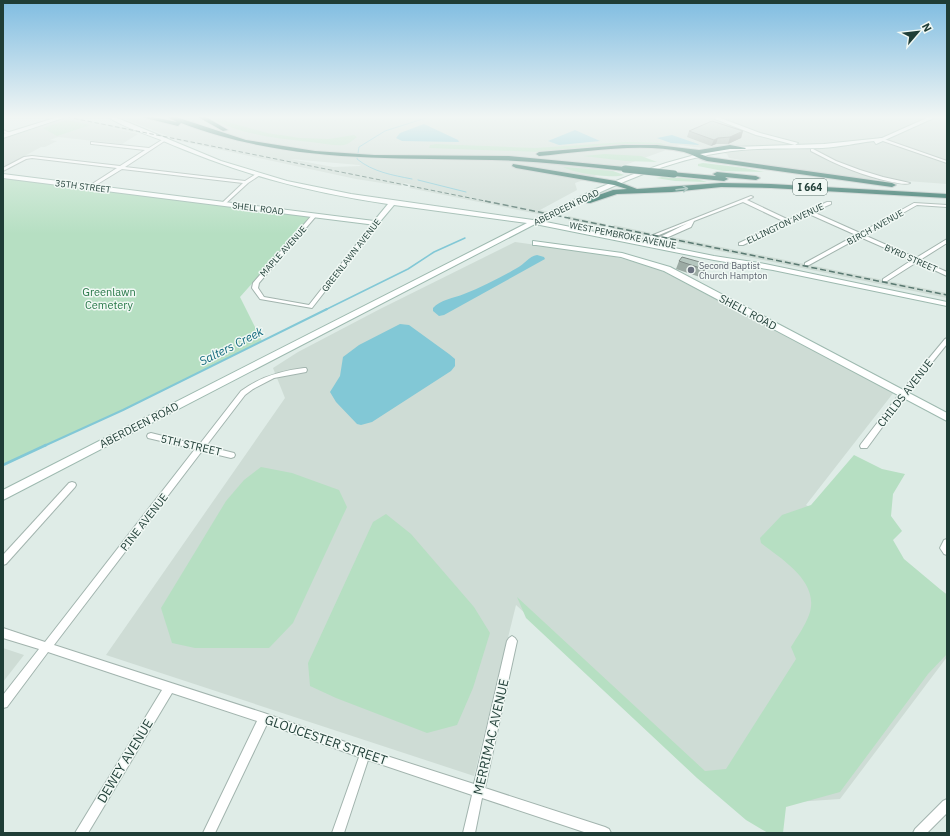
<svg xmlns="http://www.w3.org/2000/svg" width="950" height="836" font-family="'IBM Plex Sans',sans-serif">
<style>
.built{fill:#cedcd5;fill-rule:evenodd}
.green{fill:#b6dfc2}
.water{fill:#82c8d6}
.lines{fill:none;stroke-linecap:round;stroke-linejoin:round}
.stream-far3{stroke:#82c8d6;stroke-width:1}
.stream-far2{stroke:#82c8d6;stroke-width:1.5}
.stream-far1{stroke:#82c8d6;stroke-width:2}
.stream{stroke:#82c8d6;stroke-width:2.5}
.street-casing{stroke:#a2b4ae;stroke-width:2}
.secondary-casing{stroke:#9db9af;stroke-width:2}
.highway-casing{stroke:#c0c9c7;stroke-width:2}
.street{fill:#fff;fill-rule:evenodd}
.secondary{fill:#fff;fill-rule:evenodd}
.highway{fill:#286c5f;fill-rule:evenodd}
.rail-far1{stroke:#597971;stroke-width:1;stroke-dasharray:4.5 2.5;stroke-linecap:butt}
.rail{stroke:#597971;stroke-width:1.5;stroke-dasharray:6 3;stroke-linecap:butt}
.highway-bridge-casing{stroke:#c0c9c7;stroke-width:8;stroke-linecap:butt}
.highway-bridge{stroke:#286c5f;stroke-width:7}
.wall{fill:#9caba4}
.shaded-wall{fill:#7f8b86}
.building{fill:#b5c7bf;stroke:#7f8b86}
.oneway{stroke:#8cb2aa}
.worship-dot{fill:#6b7280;stroke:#f0f8f4;stroke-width:1.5}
.labels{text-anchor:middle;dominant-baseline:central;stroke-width:3;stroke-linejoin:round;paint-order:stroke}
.far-street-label{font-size:9px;fill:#1f3d36;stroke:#f0f8f4}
.far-worship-label{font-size:9px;fill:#5b616d;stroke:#f0f8f4;text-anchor:start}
.shield{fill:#f0f8f4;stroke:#5e756f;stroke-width:1}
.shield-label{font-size:10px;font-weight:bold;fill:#1f3d36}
.park-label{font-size:11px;fill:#267747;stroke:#f0f8f4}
.street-label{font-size:11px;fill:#1f3d36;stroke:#f0f8f4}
.water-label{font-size:12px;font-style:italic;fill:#146b7e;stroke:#f0f8f4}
.near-street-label{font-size:13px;fill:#1f3d36;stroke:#f0f8f4}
</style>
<rect width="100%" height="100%" fill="#dfece7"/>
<!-- built -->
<g class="built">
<path d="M70,117L127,128L138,133L94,124L138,134L122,144L58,137L50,140L57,141L45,147H41L3,168V139Z"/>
<path d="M120,117H947V184L893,180L878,176L869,180L799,170L729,158L727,154L710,149L680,145L575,183L577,190L540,210L550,212L543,215L409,188L412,185L405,183L401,186L356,179L180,141ZM290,159L359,165L361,166L333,167Z"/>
<path d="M568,216L606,224L604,228L568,220Z"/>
<path d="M614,225L651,233L644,236L612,229Z"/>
<path d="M672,237L947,293V298L671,241Z"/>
<path d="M515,242L608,255L654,267L894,392L806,505L947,594V657L840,799L737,806L516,605L474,776L106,655L285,398L273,368L298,352L380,309Z"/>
<path d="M3,648L24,655L3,682Z"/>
</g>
<!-- green -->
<g class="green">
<path d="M209,117H218L228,122L267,133L300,138L329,139L354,135L357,137C353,140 349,144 344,145C336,146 327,144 319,143C283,139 241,136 209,117Z"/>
<path d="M67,120L90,125L57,136L43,128Z"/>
<path d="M627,142L660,143L667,145L618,144L540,152L429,148L430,145L436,144L535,148Z"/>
<path d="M605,154L641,156L657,162L626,161L583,156Z"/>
<path d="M703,163L745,168L764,172L723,171L698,166V164Z"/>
<path d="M563,167L613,171L624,175C612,179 574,173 563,167Z"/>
<path d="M3,177L312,216L240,297L262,341L123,410L3,465Z"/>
<path d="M662,177L697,179L707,182L675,181L656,178Z"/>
<path d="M854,455L882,469L905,474L893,494L891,516L902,531L893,540L904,559L947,595V654L928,674L840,792L786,807L783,833H768L746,820L697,778L526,618L517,597L705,771L726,769L796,659L791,647C797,637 805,626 809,615C821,582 781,559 761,543L760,538L782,515L811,505Z"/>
<path d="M261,467L292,473L339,490L347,507L293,623L269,648H195L172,643L161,608L226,501L244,480Z"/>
<path d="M386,514L411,534L474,607L490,633L473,688L457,725L427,733L336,698L310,686L308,663L373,522Z"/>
</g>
<!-- water -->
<g class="water">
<path d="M424,124L458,140L459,142L402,141L396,138L400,133Z"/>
<path d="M575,130L600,141L559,145L548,141Z"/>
<path d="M672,135L698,144L699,145L671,143L657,138Z"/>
<path d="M537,255L544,257L545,259L444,315L439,316L433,311V308C440,300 454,298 464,294C482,287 500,278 517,268C524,265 529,256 537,255Z"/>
<path d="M400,324L409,325L449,354L455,359V366L451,371L372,422L361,425L357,424L336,402L330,392L340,376L343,357L359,345Z"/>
</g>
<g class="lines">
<!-- stream-far3 -->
<g class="stream-far3">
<path d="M412,179C392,175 373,172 357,159L359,147L385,131L429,117"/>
<path d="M418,180L466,192"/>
</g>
<!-- stream-far2 -->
<path class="stream-far2" d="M325,310L408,269L434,252L465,238"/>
<!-- stream-far1 -->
<path class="stream-far1" d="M44,446L123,410L327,309"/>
<!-- stream -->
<path class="stream" d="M3,465L46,445"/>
<!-- street casing -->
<g class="street-casing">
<g id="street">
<path d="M3,130L10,133L11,134L9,135L3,132Z"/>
<path d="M165,138L167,139L166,140L125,167L245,181L256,174L260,175L248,183L224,205L222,204V203L243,183L122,169L91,188L89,187V186L117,168L32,158L26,159L3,171V168L24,157L32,156L120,166L145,150L92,144H91V142L149,148Z"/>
<path d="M881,138L947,161V163L880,140L879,139Z"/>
<path d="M811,149H813L836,161L860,170L883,177L910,183C905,185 898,183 892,182C863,176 837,165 811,151Z"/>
<path d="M751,196L753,197L747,200L789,220L827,202H831V204L813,212L860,233L914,203L947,205V207L917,205L864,235L916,258L947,239V243L920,260L947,272V276L917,262L887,281H883V279L912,260L860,237L809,265H805V263L856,235L809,214L743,245H739V243L785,222L743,202L694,221L691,227L657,242L652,241L688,223L647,240L643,239Z"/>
<path d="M313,214L317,215L259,283L258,288L264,297L309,305L374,222L378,223L312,308L260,299L252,288L253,283Z"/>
<path d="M947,338V344L905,396L867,448H861L860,446L861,444L901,392L945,339Z"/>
<path d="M304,368H306L307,370L306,372L274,378L253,389L245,395L206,446L234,453L235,455L234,457L231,458L202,451L54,645L264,713L365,749L474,784L507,641L509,638L512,636L515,638L517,641L485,788L605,827L609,829L611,833H587L482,798L475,833H463L472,795L368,760L344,833H332L359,757L267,724L215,833H203L257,721L172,693L88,833H75L162,690L48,652L7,707L3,708V695L39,649L3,638V628L45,642L195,449L148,438L147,436L148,434L151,433L199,445L241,391C260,377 280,371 304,368Z"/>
<path d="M72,482L75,483L76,485L75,487L6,564L3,565V555L69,483Z"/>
<path d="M947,539V555L944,554L940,548L944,540Z"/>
<path d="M947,799V813L927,833H913L915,829L943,801Z"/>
</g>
</g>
<!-- secondary casing -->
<g class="secondary-casing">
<g id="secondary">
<path d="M58,117H66L3,138V134Z"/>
<path d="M108,117H115L221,161L287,181L351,194L533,220L596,189L631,175L666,163L702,153L733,147L824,144L882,138L929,117H936L876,144L874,141C857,143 840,147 822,148C788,149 753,147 719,153C657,163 597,193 541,221L714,256L765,264L947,302V306L773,270L714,260L535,224L3,500V490L527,223L394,205L378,224L376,225L3,178V174L374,221L388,204C305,192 237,173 161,140C146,134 121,126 108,117Z"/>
<path d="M710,117H718L760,133L798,143L795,145L756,135Z"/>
<path d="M533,241L622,253L670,267L947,413V421L664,271L621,257L536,245H533Z"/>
</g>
</g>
<!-- highway casing -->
<g class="highway-casing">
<g id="highway">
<path d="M141,117H153L177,122L167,117H176L246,140L315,151L374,155L509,156L625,167L629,169L625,171C581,166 537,161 492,160C381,157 288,163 181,123L178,126Z"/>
<path d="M198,117H206L228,130L223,131Z"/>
<path d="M623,145H657L699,150L730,145L746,148L745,149H730L700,154L708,157L892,183L896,185L892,187L707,161C699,159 692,154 684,152C642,142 582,152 539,156L536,154L539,152Z"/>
<path d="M513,164L616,181L637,189L721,183L771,184L947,194V198L771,188L721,187L672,192L617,194L590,203H587V199L613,190L627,189L614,185L516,168L512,166Z"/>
<path d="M671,172L716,176L713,174L717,172L756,176L760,178L756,180L725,177L728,179L724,181L674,176L670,174Z"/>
</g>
</g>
<!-- street -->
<use href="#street" class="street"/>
<!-- secondary -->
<use href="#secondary" class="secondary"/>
<!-- highway -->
<use href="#highway" class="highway"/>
<!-- rail-far1 -->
<path class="rail-far1" d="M67,117L490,202"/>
<!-- rail -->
<path class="rail" d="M485,201L947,295"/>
<!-- highway-bridge casing -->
<g class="highway-bridge-casing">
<path id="highway-bridge" d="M625,169L674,174"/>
</g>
<!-- highway-bridge -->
<use href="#highway-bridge" class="highway-bridge"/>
</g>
<!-- wall -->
<g class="wall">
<path d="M689,131H743L741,138L728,144H716L711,146L687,137Z"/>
<path d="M679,261L707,264L704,272L700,277L676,269Z"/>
</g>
<!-- shaded-wall -->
<g class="shaded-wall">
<path d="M743,131L741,138L728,144L730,137Z"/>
<path d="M718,138L716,144L711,146L714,140Z"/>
<path d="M707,264L704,272L700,277L703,269Z"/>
</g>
<!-- building -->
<g class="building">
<path d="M712,121L743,131L730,137L718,138L714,140L689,131Z"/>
<path d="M682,257L707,264L703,269L679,261Z"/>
</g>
<!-- one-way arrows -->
<defs><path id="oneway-shaft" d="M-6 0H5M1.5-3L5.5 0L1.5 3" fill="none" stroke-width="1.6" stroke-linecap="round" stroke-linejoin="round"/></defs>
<use class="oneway" href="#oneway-shaft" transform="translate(682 189) rotate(-7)"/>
<!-- sky -->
<linearGradient id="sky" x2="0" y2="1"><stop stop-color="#7fbce1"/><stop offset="0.5" stop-color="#f1f6f4"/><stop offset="1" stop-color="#f1f6f4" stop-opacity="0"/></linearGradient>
<rect width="950" height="234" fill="url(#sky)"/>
<!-- markers -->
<circle class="worship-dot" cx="691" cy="270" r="4"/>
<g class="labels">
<!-- far-street labels -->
<g class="far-street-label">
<text transform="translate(83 186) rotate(7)">35TH STREET</text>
<text transform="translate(566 207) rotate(-26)">ABERDEEN ROAD</text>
<text transform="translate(258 208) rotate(7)">SHELL ROAD</text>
<text transform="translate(785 223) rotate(-25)">ELLINGTON AVENUE</text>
<text transform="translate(875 227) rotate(-29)">BIRCH AVENUE</text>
<text transform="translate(623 235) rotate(11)">WEST PEMBROKE AVENUE</text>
<text transform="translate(283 251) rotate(-48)">MAPLE AVENUE</text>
<text transform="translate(351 255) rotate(-52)">GREENLAWN AVENUE</text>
<text transform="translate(911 258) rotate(24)">BYRD STREET</text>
</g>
<!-- far-worship labels -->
<g class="far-worship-label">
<text x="699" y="265">Second Baptist<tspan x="699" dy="10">Church Hampton</tspan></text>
</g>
<!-- shield labels -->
<rect class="shield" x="793" y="179" width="34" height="16" rx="3"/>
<g class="shield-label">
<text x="810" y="187">I 664</text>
</g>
<!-- park labels -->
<g class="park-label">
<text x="109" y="292">Greenlawn<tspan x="109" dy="13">Cemetery</tspan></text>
</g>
<!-- street labels -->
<g class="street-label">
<text transform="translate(748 312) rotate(28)">SHELL ROAD</text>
<text transform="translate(905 393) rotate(-52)">CHILDS AVENUE</text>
<text transform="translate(139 425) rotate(-27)">ABERDEEN ROAD</text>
<text transform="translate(191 445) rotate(13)">5TH STREET</text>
<text transform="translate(144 522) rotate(-52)">PINE AVENUE</text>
</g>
<!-- water labels -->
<g class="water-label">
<text transform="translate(231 346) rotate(-27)">Salters Creek</text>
</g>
<!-- near-street labels -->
<g class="near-street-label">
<text transform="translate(491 737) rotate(-77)">MERRIMAC AVENUE</text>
<text transform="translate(326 740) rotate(19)">GLOUCESTER STREET</text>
<text transform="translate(125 761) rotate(-59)">DEWEY AVENUE</text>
</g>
</g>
<!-- border -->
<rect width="950" height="836" fill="none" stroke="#1f3d36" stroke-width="8"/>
<!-- north arrow -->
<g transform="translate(918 32) rotate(62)" stroke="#f0f8f4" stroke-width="3" paint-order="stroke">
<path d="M0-3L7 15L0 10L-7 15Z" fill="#1f3d36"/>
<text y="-6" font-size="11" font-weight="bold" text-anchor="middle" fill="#1f3d36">N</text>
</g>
</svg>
